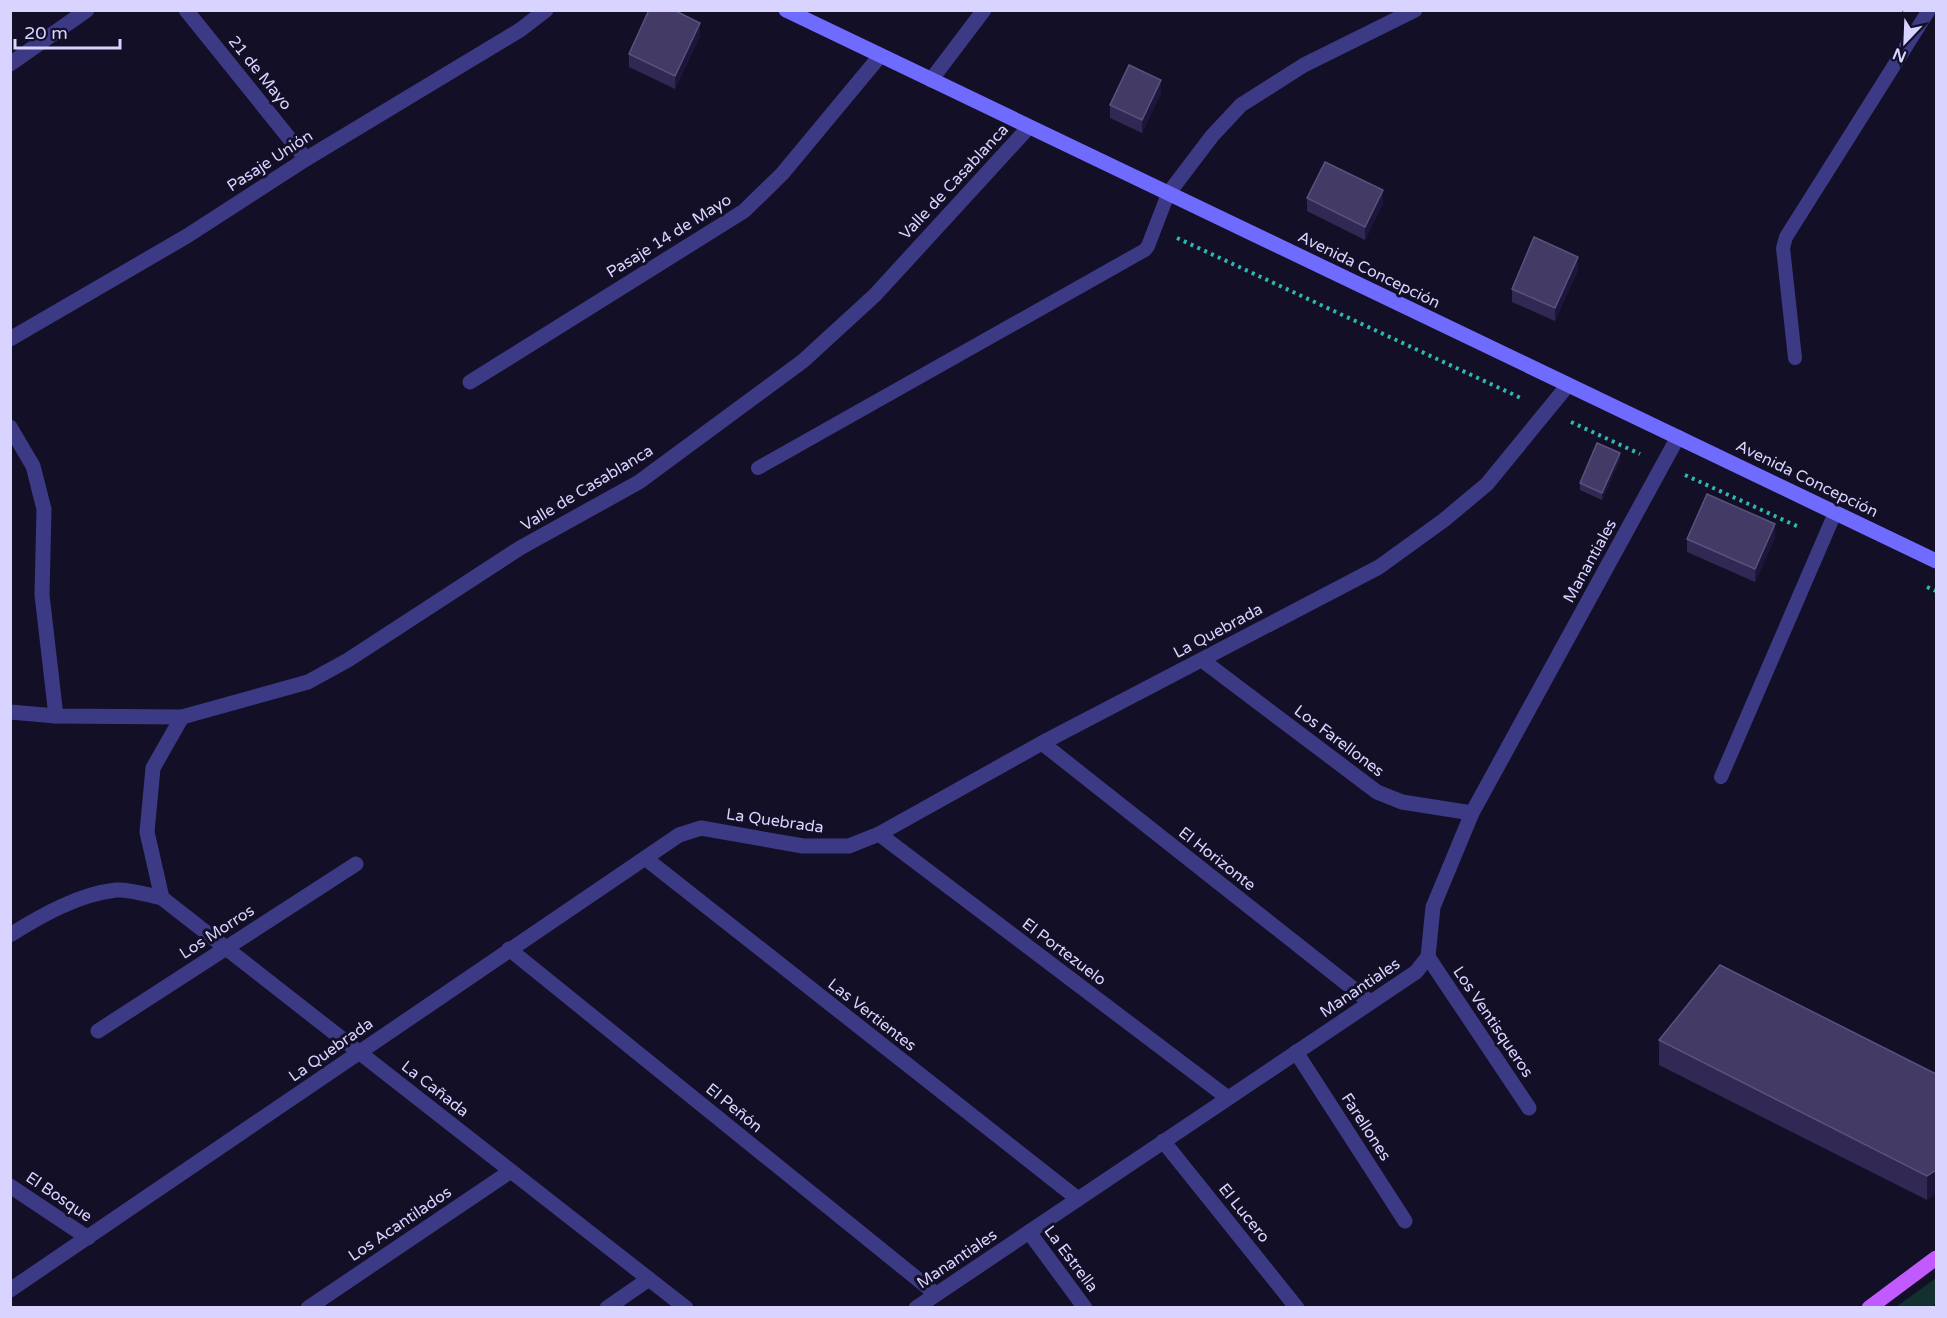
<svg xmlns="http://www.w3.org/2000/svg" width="1947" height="1318" font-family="'Varela Round',sans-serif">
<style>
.green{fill:#12302f}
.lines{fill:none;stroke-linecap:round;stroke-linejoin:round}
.path{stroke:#2fb8b0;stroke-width:4;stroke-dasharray:3 4.5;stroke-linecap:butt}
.lane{stroke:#3d3a85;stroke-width:14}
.street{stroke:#3d3a85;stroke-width:15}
.secondary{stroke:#6f6bff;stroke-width:15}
.primary{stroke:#c25bff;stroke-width:15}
.wall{fill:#312854}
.shaded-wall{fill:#1d163a}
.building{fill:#433a66;stroke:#5a527e;stroke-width:1.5}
.labels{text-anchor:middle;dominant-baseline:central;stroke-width:6;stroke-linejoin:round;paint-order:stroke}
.street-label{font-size:16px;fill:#d9d4ff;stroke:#130f26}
</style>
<rect width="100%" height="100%" fill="#130f26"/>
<!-- green -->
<path class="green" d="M1936,1278V1300L1933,1307H1896Z"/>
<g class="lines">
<!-- path -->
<g class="path">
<path d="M1177,238L1523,399"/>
<path d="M1571,422L1640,454"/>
<path d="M1685,475L1801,528"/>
<path d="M1927,587L1936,591"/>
</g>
<!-- lane -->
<g class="lane">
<path d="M1795,358L1783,248L1786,237L1929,10"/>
<path d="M758,468L1145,250L1148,246L1168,194"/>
<path d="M1721,777L1835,513"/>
</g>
<!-- street -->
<g class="street">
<path d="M186,10L306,159"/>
<path d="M10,64L87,10"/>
<path d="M931,80L984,10"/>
<path d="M1168,194L1212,136L1241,105L1304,65L1415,10"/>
<path d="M10,339L187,236L306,159L520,30L546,10"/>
<path d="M470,382L744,211L782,174L880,56"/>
<path d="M10,427L33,466L44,509L42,595L56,716"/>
<path d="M1202,660L1377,792L1402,802L1472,813"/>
<path d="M10,712L56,716L182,717L308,682L348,660L520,548L639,482L803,361L875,295L1029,127"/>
<path d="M1042,743L1370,1002"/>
<path d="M879,834L1228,1098"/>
<path d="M645,858L1078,1199"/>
<path d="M162,898L147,832L153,768L182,717"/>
<path d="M10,935C42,915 79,894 116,890C130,889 148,895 162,898L686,1308"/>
<path d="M509,949L936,1294"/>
<path d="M1428,957L1529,1108"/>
<path d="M98,1031L356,864"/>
<path d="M1296,1052L1405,1221"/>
<path d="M1163,1141L1297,1308"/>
<path d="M10,1186L88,1238"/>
<path d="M1029,1232L1085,1308"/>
<path d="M10,1290L679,835L701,828L803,846H849L879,834L1042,743L1379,567L1444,520L1487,484L1568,385"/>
<path d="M308,1308L511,1171"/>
<path d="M607,1308L649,1279"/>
<path d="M916,1308L1416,972L1428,957L1433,907L1472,813L1678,437"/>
</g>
<!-- secondary -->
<path class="secondary" d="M786,10L1936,561"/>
<!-- primary -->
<path class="primary" d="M1869,1308L1936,1258"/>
</g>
<!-- wall -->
<g class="wall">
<path d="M700,36L675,89L629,67V54Z"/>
<path d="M1161,93L1142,133L1110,118V105Z"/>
<path d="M1307,198L1383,203L1365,240L1307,211Z"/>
<path d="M1578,270L1555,321L1512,302V289Z"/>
<path d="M1620,460L1602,500L1580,490V483Z"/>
<path d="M1775,537L1755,582L1687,552V539Z"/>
<path d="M1659,1040L1936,1074L1927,1200L1659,1065Z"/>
</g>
<!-- shaded-wall -->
<g class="shaded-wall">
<path d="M700,23V36L675,89V76Z"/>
<path d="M1161,80V93L1142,133V120Z"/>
<path d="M1383,190V203L1365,240V227Z"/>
<path d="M1578,257V270L1555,321V308Z"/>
<path d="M1620,453V460L1602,500V493Z"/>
<path d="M1775,524V537L1755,582V569Z"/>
<path d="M1936,1170V1194L1927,1200V1176Z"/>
</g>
<!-- building -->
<g class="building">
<path d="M649,10H674L700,23L675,76L629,54Z"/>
<path d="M1129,65L1161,80L1142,120L1110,105Z"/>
<path d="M1325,162L1383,190L1365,227L1307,198Z"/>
<path d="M1534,237L1578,257L1555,308L1512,289Z"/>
<path d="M1597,443L1620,453L1602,493L1580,483Z"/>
<path d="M1707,494L1775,524L1755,569L1687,539Z"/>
<path d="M1720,965L1936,1074V1170L1927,1176L1659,1040Z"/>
</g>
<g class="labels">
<!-- street labels -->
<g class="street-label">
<text transform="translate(260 73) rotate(51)">21 de Mayo</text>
<text transform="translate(270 161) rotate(-33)">Pasaje Unión</text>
<text transform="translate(954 182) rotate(-47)">Valle de Casablanca</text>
<text transform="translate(669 236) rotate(-32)">Pasaje 14 de Mayo</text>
<text transform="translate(1369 270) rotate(26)">Avenida Concepción</text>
<text transform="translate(1807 479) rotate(26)">Avenida Concepción</text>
<text transform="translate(587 488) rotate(-31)">Valle de Casablanca</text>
<text transform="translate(1590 561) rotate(-61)">Manantiales</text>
<text transform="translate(1218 631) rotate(-28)">La Quebrada</text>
<text transform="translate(1339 741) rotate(37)">Los Farellones</text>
<text transform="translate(775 821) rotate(8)">La Quebrada</text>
<text transform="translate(1217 859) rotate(38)">El Horizonte</text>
<text transform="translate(217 932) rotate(-33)">Los Morros</text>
<text transform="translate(1064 952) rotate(37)">El Portezuelo</text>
<text transform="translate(1360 988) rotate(-34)">Manantiales</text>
<text transform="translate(872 1015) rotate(38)">Las Vertientes</text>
<text transform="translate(1493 1022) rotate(56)">Los Ventisqueros</text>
<text transform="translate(331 1050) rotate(-35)">La Quebrada</text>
<text transform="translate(435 1089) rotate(38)">La Cañada</text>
<text transform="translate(734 1108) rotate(39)">El Peñón</text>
<text transform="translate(1366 1127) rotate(57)">Farellones</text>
<text transform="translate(59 1197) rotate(34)">El Bosque</text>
<text transform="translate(1244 1213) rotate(51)">El Lucero</text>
<text transform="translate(400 1224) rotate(-34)">Los Acantilados</text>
<text transform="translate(957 1259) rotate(-34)">Manantiales</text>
<text transform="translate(1071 1259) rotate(53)">La Estrella</text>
</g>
</g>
<!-- border -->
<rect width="1947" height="1318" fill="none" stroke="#d9d4ff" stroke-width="24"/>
<!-- north arrow -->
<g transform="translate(1905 42) rotate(203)" stroke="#130f26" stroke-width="4.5" paint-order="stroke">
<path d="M0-4.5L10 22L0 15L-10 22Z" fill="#d9d4ff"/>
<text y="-9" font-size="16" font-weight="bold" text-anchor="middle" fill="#d9d4ff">N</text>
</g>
<!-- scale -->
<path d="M15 39v9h105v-9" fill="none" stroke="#d9d4ff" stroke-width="3"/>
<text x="24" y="39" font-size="18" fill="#d9d4ff" stroke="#130f26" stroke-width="4.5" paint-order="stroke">20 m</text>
</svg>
